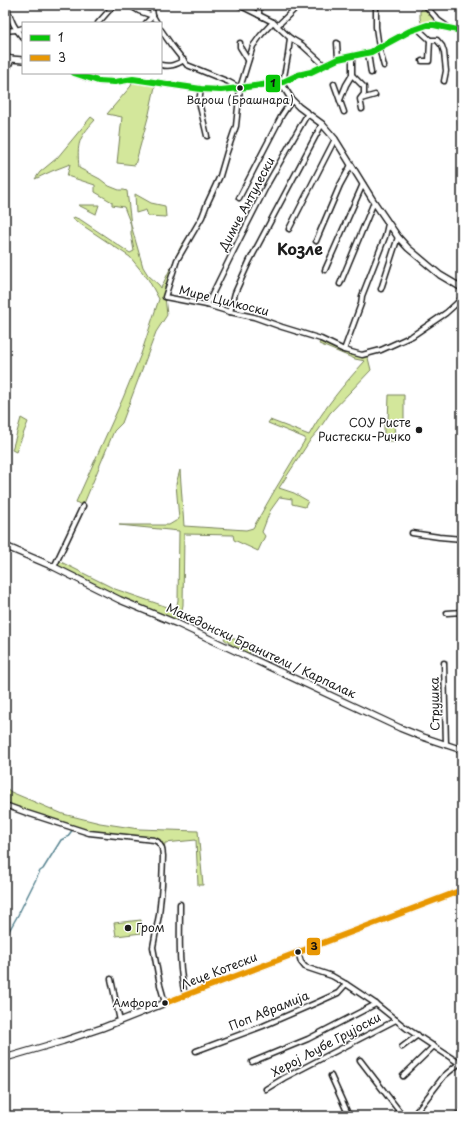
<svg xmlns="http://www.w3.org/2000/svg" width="467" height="1121" font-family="'Playpen Sans',sans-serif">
  <rect width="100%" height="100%" fill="#fff"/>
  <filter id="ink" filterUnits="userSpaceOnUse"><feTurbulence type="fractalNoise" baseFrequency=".025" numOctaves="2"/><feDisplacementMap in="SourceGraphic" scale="8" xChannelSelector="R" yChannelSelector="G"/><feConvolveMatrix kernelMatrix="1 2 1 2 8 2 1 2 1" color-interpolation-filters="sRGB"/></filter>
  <g filter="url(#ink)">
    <!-- green -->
    <g fill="#d3e79b" stroke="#78825c">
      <path d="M426,6L439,21L450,28L422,27L420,18V11Z"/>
      <path d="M133,79L156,82L149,114L135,165L117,163L122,117L107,114L131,86Z"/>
      <path d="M91,117L95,120C78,139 77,143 79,168L100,179L109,186L119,190H124L127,191L131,225L143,267L148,275L159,285L161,288L181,246L190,233L199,217H202L177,260L165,297L167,315L156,332L122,423L114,431L83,506L76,502L123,398L141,354L159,299L148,279L130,257L73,219L74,217L81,220L130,253L134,251L131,234V225L124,207L112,205V202L95,192V185L67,176L70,164L52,171L35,179L40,172L57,158Z"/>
      <path d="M135,194L151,203L165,206L166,217L148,216L146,210L136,213Z"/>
      <path d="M78,205H99L96,214Z"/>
      <path d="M321,339L344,350L367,354L371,370L330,413L318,431L311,439L279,488L294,493L308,501L305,507L292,504V499L280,497L270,511L262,532L265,536L258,551L234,540L233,535L184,534L183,605L180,618L170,620L54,567L57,560L115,589L176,610L178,600L179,531L119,525H169L179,519L176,484L180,470L184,526L246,530L253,528L276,488L305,440V438L268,423L270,420L309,435C324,408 344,384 365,361L355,359L319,344Z"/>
      <path d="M389,395H404V422H388Z"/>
      <path d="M21,418L28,422L16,452L12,450Z"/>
      <path d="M384,423H394L395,441H384Z"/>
      <path d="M225,636L253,645L248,657L224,639Z"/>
      <path d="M5,787L11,792L63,814L100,823L139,829L198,831L203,885H198L196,840L165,843L163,856L158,842L89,833L5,805Z"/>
      <path d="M141,920L142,933L116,936L114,923Z"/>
    </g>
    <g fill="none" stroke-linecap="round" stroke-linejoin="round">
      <!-- stream -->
      <path stroke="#598592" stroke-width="1.5" d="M5,938L18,915L40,871L43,869L61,840L67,837L74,828"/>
      <!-- minor casing -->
      <g stroke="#1c1c1c" stroke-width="7">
        <g id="minor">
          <path d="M6,5C11,19 13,27 23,38"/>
          <path d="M91,5V6"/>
          <path d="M129,5L139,11L153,16L146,23"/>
          <path d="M154,5L152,9L153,16L157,23"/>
          <path d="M239,5L273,22L290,38L302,45L324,65"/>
          <path d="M259,5V15"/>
          <path d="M376,5V27L379,48L384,66"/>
          <path d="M425,5L439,21L448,27"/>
          <path d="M273,22L261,35L253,46L240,88L236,126L227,152L220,176L207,204L202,217L177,260L165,297L207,305L230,312L254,317L282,327L321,339L344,350L362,355L381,350L412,336L446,313L456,304L462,298"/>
          <path d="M98,23L114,5"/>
          <path d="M277,26L299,5"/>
          <path d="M417,28L430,40L429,61H422"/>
          <path d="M161,30L172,46L187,65L197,69L229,82L240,88"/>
          <path d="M5,31L16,30L23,28"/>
          <path d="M430,40H437L442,46L444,52L446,71L444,81"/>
          <path d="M240,43V47L248,60"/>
          <path d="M337,43L338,59"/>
          <path d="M368,53L371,73"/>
          <path d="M161,65C170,67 176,65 184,60"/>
          <path d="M352,75L364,87V94L360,99L362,109"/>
          <path d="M283,82L288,55L290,38"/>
          <path d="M334,84L344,112"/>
          <path d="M201,89L199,102L207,136"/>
          <path d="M462,97L461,122L462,131"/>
          <path d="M361,99L375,95"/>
          <path d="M340,100L346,85L352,75V56"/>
          <path d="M239,198L282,115L292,100"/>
          <path d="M289,229L335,139"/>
          <path d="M316,241L340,185L351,165"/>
          <path d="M325,270L363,184"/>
          <path d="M340,284L374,202"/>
          <path d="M381,289L398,237"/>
          <path d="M207,305L232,254L268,183L308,113"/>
          <path d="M230,312L235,293L249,262L322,124"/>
          <path d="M344,350L361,304L362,296L385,237L388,224"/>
          <path d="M461,482V497L462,514"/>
          <path d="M412,533L439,537L462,539"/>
          <path d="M54,567L83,506"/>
          <path d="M447,613L462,612"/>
          <path d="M444,663L446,745"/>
          <path d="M5,805L27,813L89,833L154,840L158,842L162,848L163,856L162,885L159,915L153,947L160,985L165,1003"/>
          <path d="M180,904C180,935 178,965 185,995"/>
          <path d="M298,952L301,962L305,967L332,976L346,984L376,1004L406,1028L459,1063L462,1066"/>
          <path d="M111,979L120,1021"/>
          <path d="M402,1047L418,1035"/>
          <path d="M196,1051L263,1026L316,1003L338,993L346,984"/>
          <path d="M360,1060L403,1116"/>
          <path d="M252,1062L308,1039L376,1004"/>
          <path d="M331,1076L349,1116"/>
          <path d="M403,1076L434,1046"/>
          <path d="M266,1089L284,1078L396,1020"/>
          <path d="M413,1116L444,1076L462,1061"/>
          <path d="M455,1116L462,1112"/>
        </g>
      </g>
      <!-- tertiary casing -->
      <g stroke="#1c1c1c" stroke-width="8">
        <g id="tertiary">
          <path d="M11,59L23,60"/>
          <path d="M74,73L88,78L98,81L115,82L133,79L201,89L221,90L240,88L283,82L298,75L311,72L338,59L371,52L410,31L427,25H434L462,31"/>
          <path d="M283,82V86L292,100L299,107L322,124L335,139L374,202L398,237L408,248L440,275L462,288"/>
        </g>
      </g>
      <!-- secondary casing -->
      <g stroke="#1c1c1c" stroke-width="8">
        <g id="secondary">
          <path d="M5,57L11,59L5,73"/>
          <path d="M5,546L54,567L120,600L178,624L400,728L420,736L462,750"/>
          <path d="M5,1058L63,1041L102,1028L165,1003L462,890"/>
        </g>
      </g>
      <!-- minor -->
      <use href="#minor" stroke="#fff" stroke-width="4"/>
      <!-- tertiary -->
      <use href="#tertiary" stroke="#fff" stroke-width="5"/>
      <!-- secondary -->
      <use href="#secondary" stroke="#fff" stroke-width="5.5"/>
      <!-- bus-1 casing -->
      <g stroke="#fff" stroke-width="9">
        <path id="bus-1" d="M74,73L98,81L115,82L133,79L201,89L221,90L240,88L283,82L298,75L311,72L338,59L371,52L410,31L427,25H434L462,31"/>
      </g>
      <!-- bus-2 casing -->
      <g stroke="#fff" stroke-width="9">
        <path id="bus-2" d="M165,1003L462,890"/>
      </g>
      <!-- bus-1 -->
      <use href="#bus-1" stroke="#07c607" stroke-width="6"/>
      <!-- bus-2 -->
      <use href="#bus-2" stroke="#e89703" stroke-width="6"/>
    </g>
  </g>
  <!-- markers -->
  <g fill="#1c1c1c" stroke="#fff" stroke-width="1.5">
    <circle cx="240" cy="88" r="3.5"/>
    <circle cx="419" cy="430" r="4"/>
    <circle cx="128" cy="928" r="4"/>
    <circle cx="298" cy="952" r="3.5"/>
    <circle cx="165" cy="1003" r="3.5"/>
  </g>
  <g text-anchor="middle" stroke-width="3" stroke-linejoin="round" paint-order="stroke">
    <!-- bus labels -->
    <g font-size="11" fill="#1c1c1c" stroke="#fff">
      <text x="240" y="104">Варош (Брашнара)</text>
      <text x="158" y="1007" text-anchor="end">Амфора</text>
    </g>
    <!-- street labels -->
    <g font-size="12" fill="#1c1c1c" stroke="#fff">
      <text transform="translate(247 204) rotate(-62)" y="4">Димче Антулески</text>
      <text transform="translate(224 301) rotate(14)" y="4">Мире Цилкоски</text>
      <text transform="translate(261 651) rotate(25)" y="4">Македонски Бранители / Карпалак</text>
      <text transform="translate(435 704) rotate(-91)" y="4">Струшка</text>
      <text transform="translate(219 971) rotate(-21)" y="4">Леце Котески</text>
      <text transform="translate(269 1011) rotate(-22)" y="4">Поп Аврамија</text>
      <text transform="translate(326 1045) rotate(-28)" y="4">Херој Љубе Грујоски</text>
    </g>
    <!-- poi labels -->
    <g font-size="12" fill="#1c1c1c" stroke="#fff" text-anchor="end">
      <text x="411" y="427">СОУ Ристе<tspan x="411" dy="14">Ристески-Ричко</tspan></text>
      <text x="136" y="932" text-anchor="start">Гром</text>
    </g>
    <!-- district labels -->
    <g font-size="16" font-weight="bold" fill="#1c1c1c" stroke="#fff">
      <text x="300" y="255">Козле</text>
    </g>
  </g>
  <g stroke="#fff" stroke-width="1.5">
    <rect x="265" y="74" width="16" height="19" rx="4" fill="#07c607"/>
    <rect x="306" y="937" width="15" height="19" rx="4" fill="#e89703"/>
  </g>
  <g font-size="11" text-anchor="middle" font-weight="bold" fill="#111">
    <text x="273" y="87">1</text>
    <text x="314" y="950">3</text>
  </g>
  <!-- margin -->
  <rect width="467" height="1121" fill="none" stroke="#fff" stroke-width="20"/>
  <rect x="10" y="10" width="447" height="1101" fill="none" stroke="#1c1c1c" stroke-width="1.5" filter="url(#ink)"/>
  <!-- legend -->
  <rect x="22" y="22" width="140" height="52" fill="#ffffff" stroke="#a4a4a4"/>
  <rect x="30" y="35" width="20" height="6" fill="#07c607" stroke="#a4a4a4"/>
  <text x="58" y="42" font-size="12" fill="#1c1c1c">1</text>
  <rect x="30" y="55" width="20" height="6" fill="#e89703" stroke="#a4a4a4"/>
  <text x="58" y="62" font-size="12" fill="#1c1c1c">3</text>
</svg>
